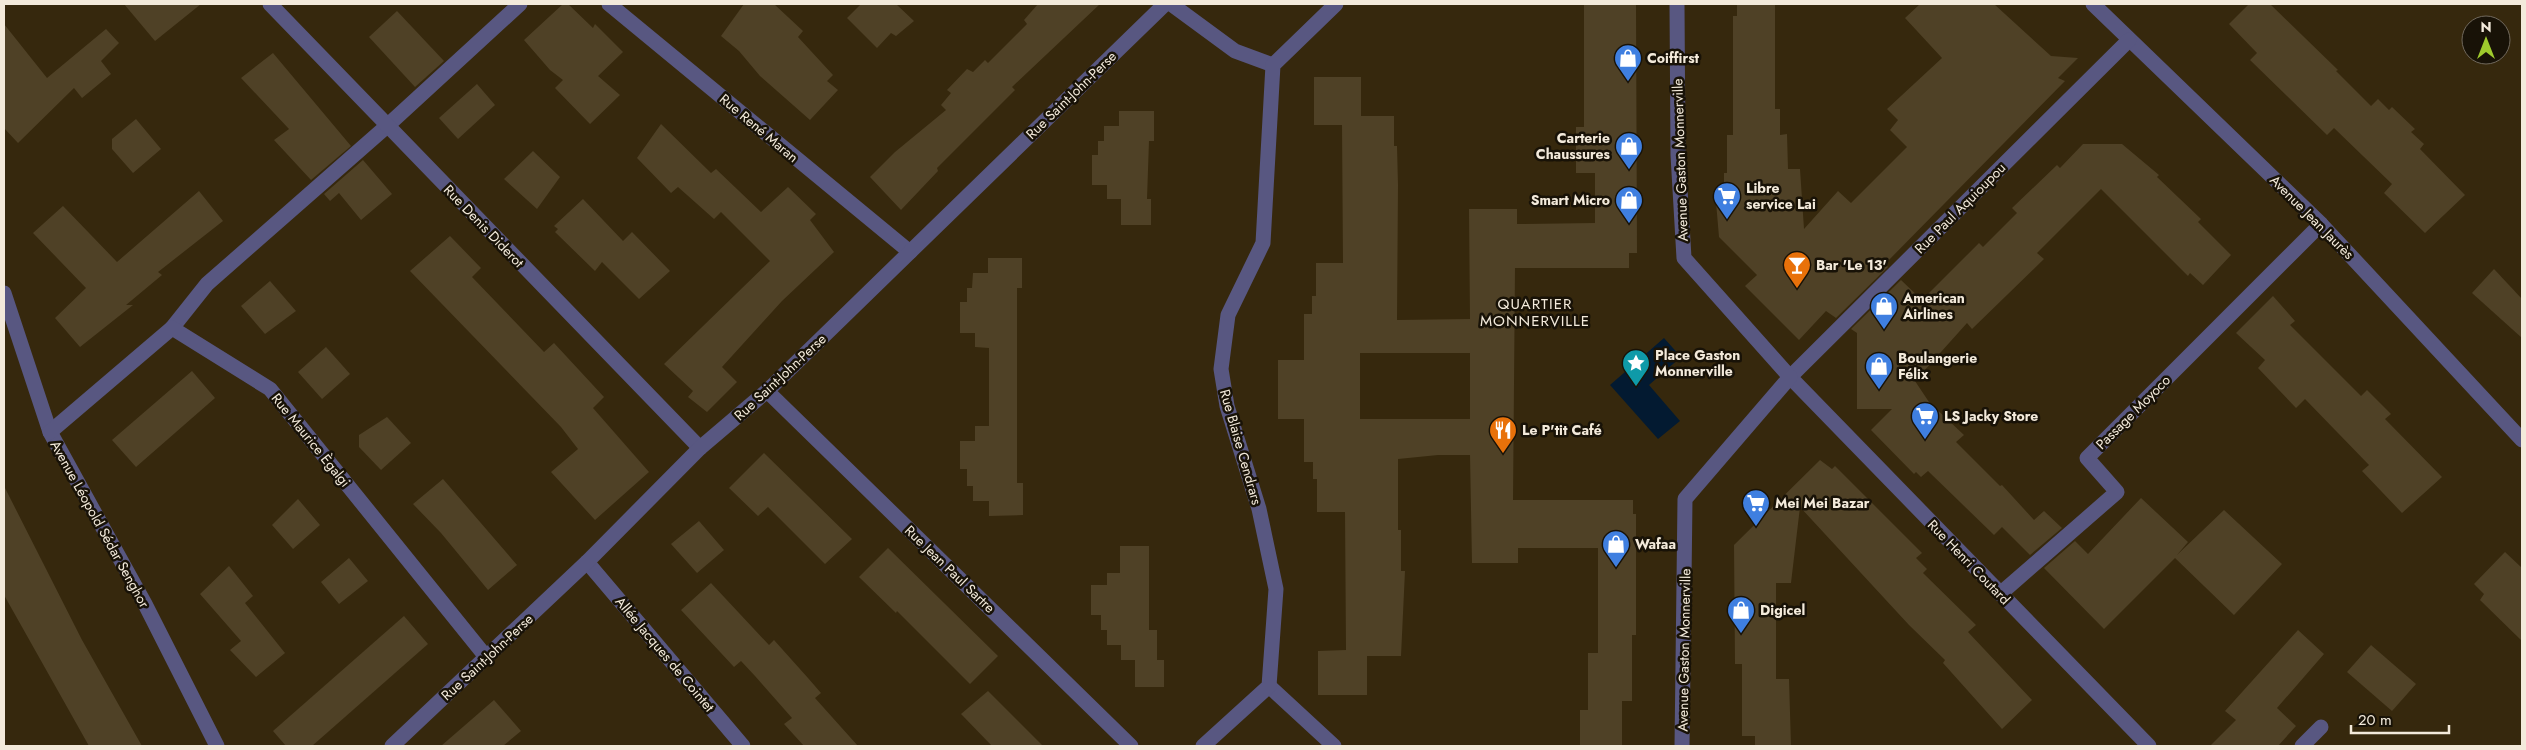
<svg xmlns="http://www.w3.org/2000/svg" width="2526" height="750" font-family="Jost,sans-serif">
  <rect width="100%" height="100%" fill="#36280d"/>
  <!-- water -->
  <path fill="#031a31" d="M1664,338L1681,357L1649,385L1680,421L1658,439L1610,385Z"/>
  <!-- building -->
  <g fill="#4f4126" fill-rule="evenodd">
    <path d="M124,4H201L155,41Z"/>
    <path d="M563,4H568L593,28L595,24L623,52L598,76L620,95L590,124L555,88L563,80L550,70L524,40Z"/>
    <path d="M744,4H774L803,31L798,37L833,75L827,81L838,90L810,120L760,76L739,51L721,36Z"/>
    <path d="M861,4H896L914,21L896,36L891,33L877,48L847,18Z"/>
    <path d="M1038,4H1100L1012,87L1015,90L937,168L938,171L901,210L870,177L895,152L946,110L941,105L951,93L947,90L967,69L973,72L985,60L988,63L1027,24L1024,20Z"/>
    <path d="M1584,4H1636L1637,253H1629V268H1515L1513,500H1633V514H1636V635H1632V701H1622V746H1580V710H1588V653H1598V548H1518V563H1472L1470,455H1438L1398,459V530H1401V571H1405L1401,656H1367V695H1318V651L1346,650L1345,512H1317V479H1313V462H1304V419H1278V360H1304V314H1312V296H1316V263H1343L1342,125H1314V77H1361V116H1394V146H1397L1398,185L1397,320L1470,319L1469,209H1517V224L1595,223V173H1576V127H1584ZM1360,353H1470V419H1360Z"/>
    <path d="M1737,4H1775V109H1780V135L1787,134L1788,169H1800L1804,229L1838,191L1851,203L1907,147L1890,130L1898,120L1887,109L1942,58L1905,18L1920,4H1994L2051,56L2078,58L2058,78L2065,81L1885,264L1888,267L1836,318L1826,311L1799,340L1745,286L1757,275L1719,237L1716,202L1724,201V173H1727V135H1733V16H1737Z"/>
    <path d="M2249,4H2270L2338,70L2336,71L2371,106L2378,99L2389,110L2392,107L2415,129L2411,132L2424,144L2420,149L2465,195L2425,233L2384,193L2392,184L2334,128L2327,135L2250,60L2257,53L2229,24Z"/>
    <path d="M397,11L444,61L415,87L369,37Z"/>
    <path d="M4,24L47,78L106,29L119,43L101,61L111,74L82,98L74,88L18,143L4,128Z"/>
    <path d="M273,53L351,146L311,180L274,140L289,129L241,78Z"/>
    <path d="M477,84L495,105L458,139L439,118Z"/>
    <path d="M1119,111H1154V141H1149L1147,199H1151V225H1121V199H1107V185H1092V155H1098V141H1104V126H1119Z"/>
    <path d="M136,119L161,149L133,173L112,149V139Z"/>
    <path d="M661,124L711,173L716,169L761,212L788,187L816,214L810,220L834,252L782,301L722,367L737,382L707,412L688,397L693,391L664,364L770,261L721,212L714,219L678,187L671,193L637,158Z"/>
    <path d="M2083,144H2122L2159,175L2157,177L2201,219L2198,222L2231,255L2203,285L2190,273L2188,276L2101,189L2037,253L2044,259L1972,329L1967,323L1915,381L1929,402L1964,435L1956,442L2000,486L2002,485L2034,520L2044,511L2062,528L2030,555L2002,527L1994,535L1928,471L1921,477L1916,472L1914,474L1871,430L1892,409H1857V333L1851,329L1901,280L1922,300L1979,243L1983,247L2017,213L2012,208L2057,165L2060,168Z"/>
    <path d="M533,151L560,177L537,209L504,179Z"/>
    <path d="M363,160L392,194L361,220L339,193L330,201L324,194Z"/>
    <path d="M199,191L223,221L158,272L162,275L126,305H133L80,347L55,318L86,288L33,233L63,206L117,262Z"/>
    <path d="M583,199L623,241L632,232L670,271L639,299L602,262L595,271L555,232L558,229L554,226Z"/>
    <path d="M450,236L481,268L472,277L544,352L554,343L604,397L593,408L649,472L595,520L551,472L578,449L561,427L410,271Z"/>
    <path d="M988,258H1022V288H1017V483H1023V515L989,516V501H973V486H967V469H960V441H975V426H989V348L975,347V333H960V302H967V288H972L973,273H988Z"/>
    <path d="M2494,269L2522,299V338L2472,293Z"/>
    <path d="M270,281L296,311L265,334L241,306Z"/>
    <path d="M2273,296L2295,321L2290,325L2361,396L2367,390L2391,414L2385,419L2442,477L2402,513L2362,471L2369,465L2305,399L2296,408L2258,368L2265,360L2236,333Z"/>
    <path d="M326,347L350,374L322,399L298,372Z"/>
    <path d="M192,371L215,398L136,467L112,440Z"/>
    <path d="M387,417L411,443L381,470L359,447V435Z"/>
    <path d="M764,453L852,539L825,564L768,507L758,516L729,488Z"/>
    <path d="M1820,460L1832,469L1835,466L1922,553L1916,558L1927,569L1923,573L1976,625L1968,632L2032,700L2002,729L1943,663L1945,660L1909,625L1800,507L1791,583H1776V679H1789L1791,746H1755V736H1742V664H1735L1734,545Z"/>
    <path d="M443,479L517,565L488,590L441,533L413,504Z"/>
    <path d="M4,486L82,640L142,746H89L4,595Z"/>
    <path d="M2141,498L2188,542L2177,555L2224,510L2282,564L2234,615L2175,558L2104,629L2044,568L2075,541L2088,554Z"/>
    <path d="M298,499L320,525L293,549L272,525Z"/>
    <path d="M699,521L724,550L697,573L671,544Z"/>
    <path d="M1120,546H1149V630H1157V660H1164V687H1135V660H1121V645H1107V630H1101V615H1091V585H1107V573H1120Z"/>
    <path d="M888,548L998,656L970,684L897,611L896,613L859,577Z"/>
    <path d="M2505,552L2522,568V641L2480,600L2484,594L2474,584Z"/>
    <path d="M349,558L368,581L339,604L321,582Z"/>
    <path d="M229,566L253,596L245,603L285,653L256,677L230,650L241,641L200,594Z"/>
    <path d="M711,583L769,645L774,640L808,678L821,693L815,698L858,746H804L784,724L792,718L755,676L741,661L734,667L681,610Z"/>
    <path d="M404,616L428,644L312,746H286L273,731Z"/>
    <path d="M2298,630L2324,654L2277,708L2296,726L2278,746H2210L2236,720L2225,711Z"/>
    <path d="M2371,645L2416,684L2392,711L2347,672Z"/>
    <path d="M988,691L1043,746H992L961,714Z"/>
    <path d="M494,700L521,731L503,746H441Z"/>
  </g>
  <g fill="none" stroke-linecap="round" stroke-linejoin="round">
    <!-- service -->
    <path stroke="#585781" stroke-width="15" d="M172,328L207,284L387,126L520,4"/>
    <!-- minor -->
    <g stroke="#585781" stroke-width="15">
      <path d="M270,4L700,448"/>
      <path d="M609,4L910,252"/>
      <path d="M1171,4L1235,51L1273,65"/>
      <path d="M2093,4L2321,224L2522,440"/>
      <path d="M2129,40L1790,377L2149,746"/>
      <path d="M4,293L50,432L145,604L217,746"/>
      <path d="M767,391L1131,746"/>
      <path d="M50,432L172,328L270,389L487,658"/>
      <path d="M587,562L743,746"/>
      <path d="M2000,594L2117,492L2087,458L2321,224"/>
      <path d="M1269,686L1334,746"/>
      <path d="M392,746L587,562L700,448L767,391L1165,4"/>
      <path d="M1203,746L1269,686L1276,589L1259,509L1227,406L1221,369L1228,315L1263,243L1273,65L1336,4"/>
      <path d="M2302,746L2321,727"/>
    </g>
    <!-- tertiary -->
    <path stroke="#585781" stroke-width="15" d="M1677,4L1678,155L1684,258L1790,377L1685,499L1682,746"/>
  </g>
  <!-- icons -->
  <defs>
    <g id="shop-pin" transform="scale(1.4375)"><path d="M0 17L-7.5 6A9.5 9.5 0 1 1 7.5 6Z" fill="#3f7fe0" stroke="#181207"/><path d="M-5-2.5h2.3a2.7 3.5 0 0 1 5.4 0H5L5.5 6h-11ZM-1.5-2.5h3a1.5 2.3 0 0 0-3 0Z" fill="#fff"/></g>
    <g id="supermarket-pin" transform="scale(1.4375)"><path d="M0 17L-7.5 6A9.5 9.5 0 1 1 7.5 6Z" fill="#3f7fe0" stroke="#181207"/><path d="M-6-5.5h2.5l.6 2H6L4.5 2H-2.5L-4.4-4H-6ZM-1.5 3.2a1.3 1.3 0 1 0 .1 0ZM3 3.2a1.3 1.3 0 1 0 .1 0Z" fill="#fff"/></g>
    <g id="bar-pin" transform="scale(1.4375)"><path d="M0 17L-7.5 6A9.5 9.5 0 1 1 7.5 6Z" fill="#e8710a" stroke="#181207"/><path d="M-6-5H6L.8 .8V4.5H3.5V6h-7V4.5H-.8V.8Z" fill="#fff"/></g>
    <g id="sight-pin" transform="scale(1.4375)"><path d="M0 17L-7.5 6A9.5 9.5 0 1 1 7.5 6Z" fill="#0f9aa8" stroke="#181207"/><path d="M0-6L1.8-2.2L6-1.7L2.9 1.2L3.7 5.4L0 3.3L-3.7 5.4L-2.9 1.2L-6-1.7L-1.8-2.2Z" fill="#fff"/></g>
    <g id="restaurant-pin" transform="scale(1.4375)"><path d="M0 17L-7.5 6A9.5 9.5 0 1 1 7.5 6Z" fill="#e8710a" stroke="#181207"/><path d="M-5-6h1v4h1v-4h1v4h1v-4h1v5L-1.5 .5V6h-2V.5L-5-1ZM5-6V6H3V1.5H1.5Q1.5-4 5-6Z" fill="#fff"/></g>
  </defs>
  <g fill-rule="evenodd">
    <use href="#shop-pin" x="1628" y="58"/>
    <use href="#shop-pin" x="1629" y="146"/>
    <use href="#supermarket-pin" x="1727" y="196"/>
    <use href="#shop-pin" x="1629" y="200"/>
    <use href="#bar-pin" x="1797" y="265"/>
    <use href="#shop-pin" x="1884" y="306"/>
    <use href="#sight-pin" x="1636" y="363"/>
    <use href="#shop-pin" x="1879" y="366"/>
    <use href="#supermarket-pin" x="1925" y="416"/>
    <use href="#restaurant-pin" x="1503" y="430"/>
    <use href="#supermarket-pin" x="1756" y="503"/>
    <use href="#shop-pin" x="1616" y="544"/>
    <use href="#shop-pin" x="1741" y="610"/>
  </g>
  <g text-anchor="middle" stroke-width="5" stroke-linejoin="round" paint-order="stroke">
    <!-- poi labels -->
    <g font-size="14" font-weight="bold" fill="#f3eadb" stroke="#181207" text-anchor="start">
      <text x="1647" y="63">Coiffirst</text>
      <text x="1610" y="143" text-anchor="end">Carterie<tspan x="1610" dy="16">Chaussures</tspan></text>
      <text x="1746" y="193">Libre<tspan x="1746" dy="16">service Lai</tspan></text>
      <text x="1610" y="205" text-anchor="end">Smart Micro</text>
      <text x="1816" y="270">Bar 'Le 13'</text>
      <text x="1903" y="303">American<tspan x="1903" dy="16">Airlines</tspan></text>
      <text x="1655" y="360">Place Gaston<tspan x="1655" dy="16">Monnerville</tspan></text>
      <text x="1898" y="363">Boulangerie<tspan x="1898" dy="16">Félix</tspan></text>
      <text x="1944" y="421">LS Jacky Store</text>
      <text x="1522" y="435">Le P'tit Café</text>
      <text x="1775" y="508">Mei Mei Bazar</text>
      <text x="1635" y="549">Wafaa</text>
      <text x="1760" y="615">Digicel</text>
    </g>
    <!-- street labels -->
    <g font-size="14" fill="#f3eadb" stroke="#181207">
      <text transform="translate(1071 95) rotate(-44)" y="5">Rue Saint-John-Perse</text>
      <text transform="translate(759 128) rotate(40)" y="5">Rue René Maran</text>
      <text transform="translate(1680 160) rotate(-92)" y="5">Avenue Gaston Monnerville</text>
      <text transform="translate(1960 208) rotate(-45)" y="5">Rue Paul Aquioupou</text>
      <text transform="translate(2312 217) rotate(45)" y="5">Avenue Jean Jaurès</text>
      <text transform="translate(484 226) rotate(46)" y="5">Rue Denis Diderot</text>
      <text transform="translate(780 377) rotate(-43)" y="5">Rue Saint-John-Perse</text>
      <text transform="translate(2133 412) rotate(-45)" y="5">Passage Moyoco</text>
      <text transform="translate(311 440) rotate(51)" y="5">Rue Maurice Ègalgi</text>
      <text transform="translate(1241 447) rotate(74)" y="5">Rue Blaise Cendrars</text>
      <text transform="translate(100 524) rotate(61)" y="5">Avenue Léopold Sédar Senghor</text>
      <text transform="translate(1969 562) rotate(46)" y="5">Rue Henri Coutard</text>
      <text transform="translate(950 569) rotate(44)" y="5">Rue Jean Paul Sartre</text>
      <text transform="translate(1684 650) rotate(-89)" y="5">Avenue Gaston Monnerville</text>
      <text transform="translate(665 654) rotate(50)" y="5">Allée Jacques de Cointet</text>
      <text transform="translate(487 657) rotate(-43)" y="5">Rue Saint-John-Perse</text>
    </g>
    <!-- neighbourhood labels -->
    <g font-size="15" letter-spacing="1" fill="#f3eadb" stroke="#181207">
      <text x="1535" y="309">QUARTIER<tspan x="1535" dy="17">MONNERVILLE</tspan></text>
    </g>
  </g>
  <!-- border -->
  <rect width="2526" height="750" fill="none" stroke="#f3eadb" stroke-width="10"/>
  <!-- north arrow -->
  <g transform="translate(2486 40)"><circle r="24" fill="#181207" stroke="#70685c"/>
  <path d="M0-4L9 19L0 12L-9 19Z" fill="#9fca2d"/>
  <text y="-8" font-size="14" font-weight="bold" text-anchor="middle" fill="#f3eadb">N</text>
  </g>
  <!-- scale -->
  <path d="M2351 725v8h98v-8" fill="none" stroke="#f3eadb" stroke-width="2.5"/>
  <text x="2358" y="725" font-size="15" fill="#f3eadb" stroke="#181207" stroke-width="4" paint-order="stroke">20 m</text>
</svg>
